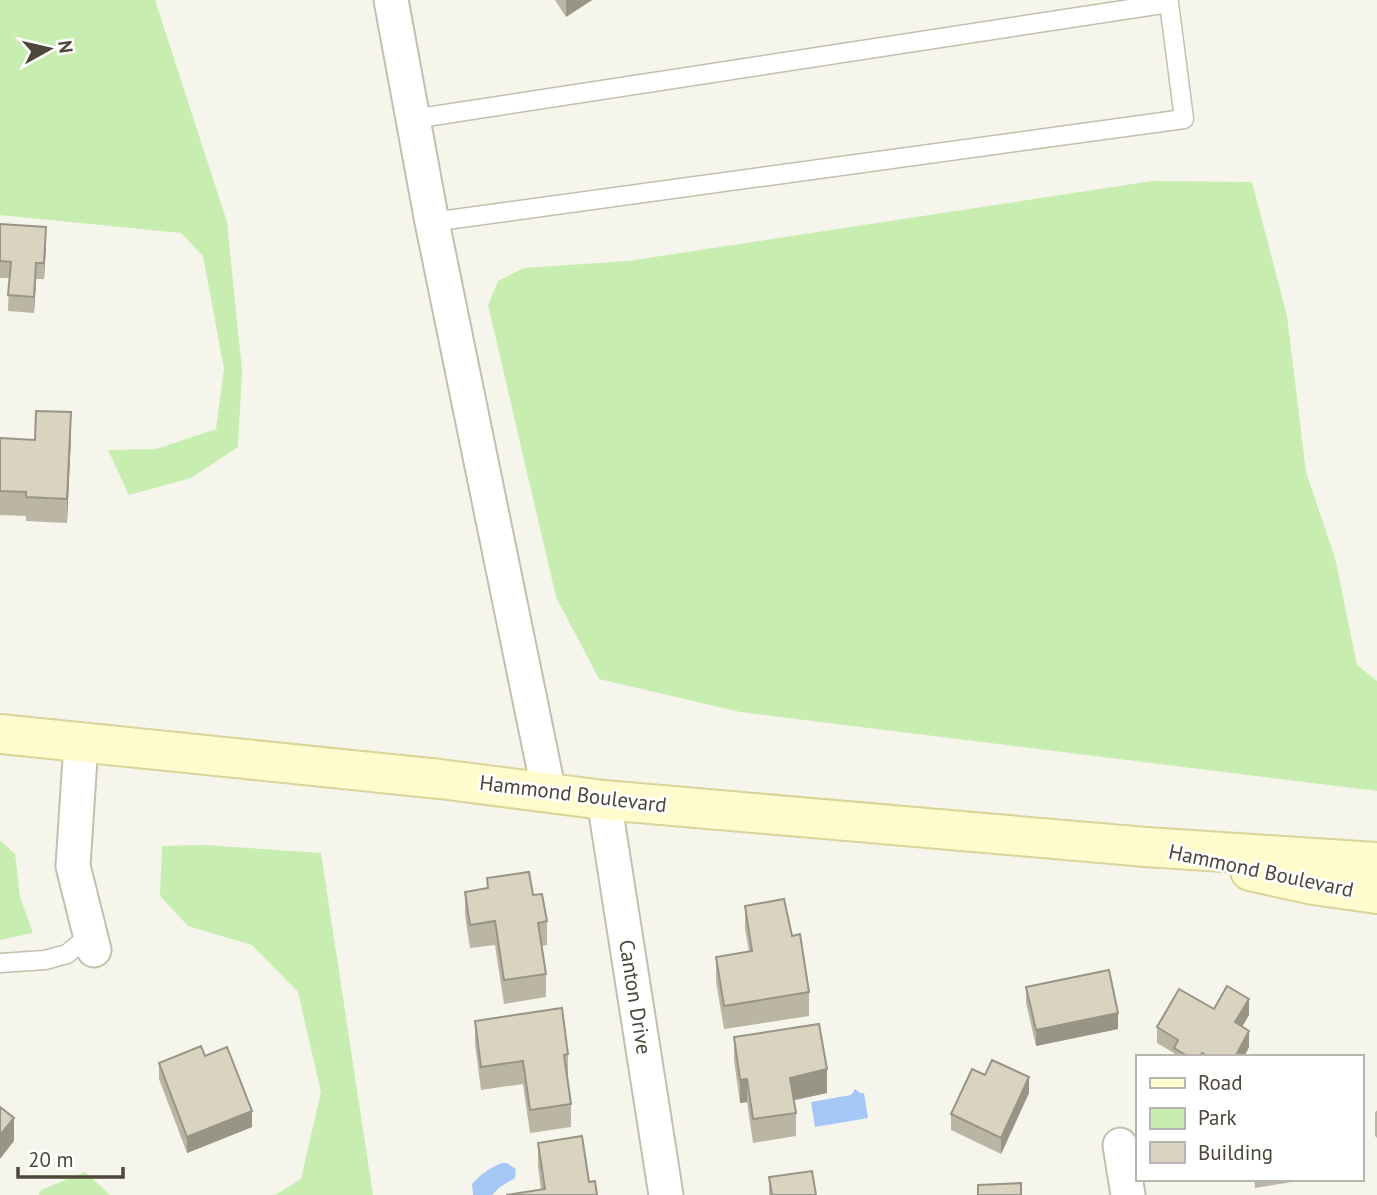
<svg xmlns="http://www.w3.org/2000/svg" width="1377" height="1195" font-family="'PT Sans',sans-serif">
  <rect width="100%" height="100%" fill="#f6f5eb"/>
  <!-- green -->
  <g fill="#c8edb1">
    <path d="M0,0H155L227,222L242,370L238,447L191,478L129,495L108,450L156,449L216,429L224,369L203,256L181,233L0,215Z"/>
    <path d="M1152,181L1252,182L1287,316L1306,472L1335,558L1357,665L1377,681V791L740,712L599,679L556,597L488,305L498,281L524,268L628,261Z"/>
    <path d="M0,840L15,854L20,897L33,933L0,940Z"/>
    <path d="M204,845L321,853L373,1195H275L301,1179L321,1092L298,992L252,945L188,926L160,896L162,846Z"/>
    <path d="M85,1172L110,1195H39L41,1190Z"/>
  </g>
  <!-- water -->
  <g fill="#a4c7f6">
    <path d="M855,1089L860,1093H864L868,1118L815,1127L811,1102L851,1095Z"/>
    <path d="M502,1163H507L516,1169L515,1178L500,1187L492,1195H473L472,1184C481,1174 489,1168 502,1163Z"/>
  </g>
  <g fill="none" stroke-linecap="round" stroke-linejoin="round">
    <!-- lane casing -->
    <g stroke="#c3bfac" stroke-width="21">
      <g id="lane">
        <path d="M413,119L1169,3L1184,119L432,222"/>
        <path d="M0,963L45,960L67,954L90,935"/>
      </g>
    </g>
    <!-- street casing -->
    <g stroke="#c3bfac" stroke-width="37">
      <g id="street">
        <path d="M391,0L432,222L549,793"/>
        <path d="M81,743L73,866L94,950"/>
        <path d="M604,800L666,1195"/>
        <path d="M1120,1145L1128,1195"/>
      </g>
    </g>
    <!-- secondary casing -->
    <g stroke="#dad498" stroke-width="42">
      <g id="secondary">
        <path d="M0,734L440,779L604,800L1146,847L1377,862"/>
        <path d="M1250,871L1313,885L1377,894"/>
      </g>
    </g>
    <!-- lane -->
    <use href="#lane" stroke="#fff" stroke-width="18"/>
    <!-- street -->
    <use href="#street" stroke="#fff" stroke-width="33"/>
    <!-- secondary -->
    <use href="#secondary" stroke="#fffbcc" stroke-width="38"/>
  </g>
  <!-- wall -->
  <g fill="#bbb5a4">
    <path d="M555,0H592L566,17Z"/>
    <path d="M0,229L46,243L44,279H36L34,313L8,311L9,278H0Z"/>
    <path d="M71,436L67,523L26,521V516L0,515V438L35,440Z"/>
    <path d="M487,878L533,895L547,921V945L542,946L546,974V997L504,1004L495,945L470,948L465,915V892L487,888Z"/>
    <path d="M745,906L792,936L809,992V1016L724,1029L716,981V957L749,952L745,929Z"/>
    <path d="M1026,987L1118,1029L1036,1046L1026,1003Z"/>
    <path d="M1214,1009L1249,1015L1242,1026L1249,1047L1244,1057H1174V1053L1157,1043V1027Z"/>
    <path d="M475,1021L568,1054V1077L567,1078L571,1104V1127L530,1133L523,1084L481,1090L475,1044Z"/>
    <path d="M734,1037L827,1093L794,1100L796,1113V1136L753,1143L747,1102L740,1103L734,1060Z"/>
    <path d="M205,1056L252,1127L187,1153L159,1079V1063Z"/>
    <path d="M985,1075L1029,1093L1001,1154L951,1130V1114Z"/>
    <path d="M1377,1110V1138L1375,1136V1113Z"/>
    <path d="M538,1143L589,1182L541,1190L538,1166Z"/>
    <path d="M769,1177L816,1195H769Z"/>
    <path d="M1254,1179H1298V1181L1255,1188Z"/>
  </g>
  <!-- shaded-wall -->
  <g fill="#989486">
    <path d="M566,0H592L566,17Z"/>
    <path d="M46,227V243L44,279V263Z"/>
    <path d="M36,263V279L34,313V297Z"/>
    <path d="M71,412V436L67,523V499Z"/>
    <path d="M1249,999V1015L1235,1039V1022Z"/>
    <path d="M1118,1013V1029L1036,1046V1030Z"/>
    <path d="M1249,1031V1047L1244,1057H1235Z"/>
    <path d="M827,1069V1093L790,1101V1078Z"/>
    <path d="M1029,1077V1093L1001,1154V1138Z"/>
    <path d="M747,1079V1102L740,1103V1080Z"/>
    <path d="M252,1111V1127L187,1153V1137Z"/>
    <path d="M14,1118V1141L0,1159V1135Z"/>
  </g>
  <!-- building -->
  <g fill="#d9d3bf" stroke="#989486" stroke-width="2">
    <path d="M0,224L46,227L44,263H36L34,297L8,295L11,262L0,261Z"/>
    <path d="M36,411L71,412L67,499L26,497V492L0,491V438L35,440Z"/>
    <path d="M529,872L533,895L542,894L547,921L538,923L546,974L504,980L495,921L470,925L465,892L488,888L487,878Z"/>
    <path d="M784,899L792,936L800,934L809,992L724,1006L716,957L752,951L745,906Z"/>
    <path d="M1109,970L1118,1013L1036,1030L1026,987Z"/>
    <path d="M1227,986L1249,999L1235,1022L1249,1031L1235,1057H1209L1202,1053L1200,1057H1189L1174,1048L1178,1040L1157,1027L1179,989L1214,1009Z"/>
    <path d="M562,1008L568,1054L564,1055L571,1104L530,1110L523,1061L481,1067L475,1021Z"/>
    <path d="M819,1024L827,1069L790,1078L796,1113L753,1119L747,1079L740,1080L734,1037Z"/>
    <path d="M201,1046L205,1056L227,1047L252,1111L187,1137L159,1063Z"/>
    <path d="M992,1060L1029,1077L1001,1138L951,1114L972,1069L985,1075Z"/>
    <path d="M0,1107L14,1118L0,1135Z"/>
    <path d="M582,1136L589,1182L595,1181L597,1195H506L545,1189L538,1143Z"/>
    <path d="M812,1171L816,1195H772L769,1177Z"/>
    <path d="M1021,1183V1195H978V1185Z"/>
  </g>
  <g text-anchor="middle" stroke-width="5" stroke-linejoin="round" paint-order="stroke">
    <!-- street labels -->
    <g font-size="21" fill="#4c4738" stroke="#fff">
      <text transform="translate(573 794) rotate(7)" y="7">Hammond Boulevard</text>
      <text transform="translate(1261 871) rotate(12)" y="7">Hammond Boulevard</text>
      <text transform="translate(635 997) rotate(81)" y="7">Canton Drive</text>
    </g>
  </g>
  <!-- legend -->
  <rect x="1136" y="1055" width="228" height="126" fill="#ffffff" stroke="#b7b5af" stroke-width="2"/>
  <rect x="1150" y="1078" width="35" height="10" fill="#fffbcc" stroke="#b7b5af" stroke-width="2"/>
  <text x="1198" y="1090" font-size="21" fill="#4c4738">Road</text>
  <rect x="1150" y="1108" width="35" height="21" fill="#c8edb1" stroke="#b7b5af" stroke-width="2"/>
  <text x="1198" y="1125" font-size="21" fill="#4c4738">Park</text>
  <rect x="1150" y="1142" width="35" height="21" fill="#d9d3bf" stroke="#b7b5af" stroke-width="2"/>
  <text x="1198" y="1160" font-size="21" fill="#4c4738">Building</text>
  <!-- north arrow -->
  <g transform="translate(49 49) rotate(82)" stroke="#ffffff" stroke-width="5" paint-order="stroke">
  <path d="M0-5L12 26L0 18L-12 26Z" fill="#4c4738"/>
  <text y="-10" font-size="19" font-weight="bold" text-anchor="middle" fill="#4c4738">N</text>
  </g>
  <!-- scale -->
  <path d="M18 1167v10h105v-10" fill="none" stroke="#4c4738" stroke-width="3.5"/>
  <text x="28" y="1167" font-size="21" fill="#4c4738" stroke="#ffffff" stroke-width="5" paint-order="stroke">20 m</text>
</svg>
